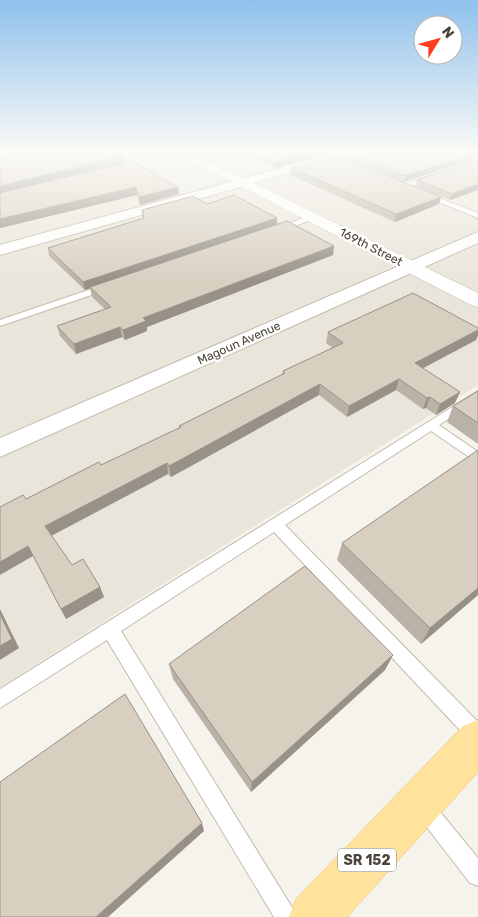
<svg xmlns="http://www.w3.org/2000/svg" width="478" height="917" font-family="Rubik,sans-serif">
  <rect width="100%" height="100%" fill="#f6f3ec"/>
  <!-- residential -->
  <path fill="#eae5da" d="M0,153H478V385L0,687Z"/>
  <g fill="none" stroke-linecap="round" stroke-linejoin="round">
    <!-- service casing -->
    <g stroke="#c2bbae" stroke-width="2">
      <g id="service">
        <path d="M174,153H185L121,170L118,168Z"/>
        <path d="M318,153H326L345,162L340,163Z"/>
        <path d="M433,175L435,176V178L404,188L401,186Z"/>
        <path d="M426,193L478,213V218L424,196V194Z"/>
        <path d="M309,216L316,218L279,232L272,230Z"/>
        <path d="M106,284L110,287L109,289L0,326V320Z"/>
        <path d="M478,391V400L439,425L478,452V463L431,431L285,525L478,722V744L471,742L274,532L121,631L298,917H274L107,640L0,708V689Z"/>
        <path d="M425,799L432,802L478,858V886L470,883L418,816L415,809L418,802Z"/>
      </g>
    </g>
    <!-- minor casing -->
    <g stroke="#c2bbae" stroke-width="2">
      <g id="minor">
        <path d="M336,153H355L353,155L0,255V245Z"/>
        <path d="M478,232V243L0,457V438Z"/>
      </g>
    </g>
    <!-- tertiary casing -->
    <g stroke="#c2bbae" stroke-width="1">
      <path id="tertiary" d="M176,153H192L478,293V307L471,305Z"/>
    </g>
    <!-- primary casing -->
    <g stroke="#e6c16a" stroke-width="1">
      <path id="primary" d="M478,720V772L347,917H289L296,899L463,726Z"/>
    </g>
    <!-- service -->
    <use href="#service" fill="#fff" fill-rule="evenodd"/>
    <!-- minor -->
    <use href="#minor" fill="#fff" fill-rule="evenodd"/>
    <!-- tertiary -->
    <use href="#tertiary" fill="#fff" fill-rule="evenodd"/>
    <!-- primary -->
    <use href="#primary" fill="#ffe39c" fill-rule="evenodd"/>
  </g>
  <!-- wall -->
  <g fill="#bab2a6">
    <path d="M244,153H320L319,156L275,168Z"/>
    <path d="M347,153H478L404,182L346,159Z"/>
    <path d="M123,156L124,163L178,187L179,194L140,205L137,195L0,228Z"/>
    <path d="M478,160V190L450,200L415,186L417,180Z"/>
    <path d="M291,168L441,197L439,204L395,222L290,175Z"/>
    <path d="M207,204L277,225L334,246L333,255L147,327V331L125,340L122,337L76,354L60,336L57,326L105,309L92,297L90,288L85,290L49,256L48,248L143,218L142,210Z"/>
    <path d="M478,328V335L476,340L423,368L455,403L436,415L426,408L423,409L396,390L347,417L319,395L171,477L168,474L51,536L72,565L100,587L104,597L66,619L33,556L26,499L101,465L180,428L179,426L282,375L283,371L333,348L326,343L328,332Z"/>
    <path d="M478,391V444L447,422L453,406Z"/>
    <path d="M342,543L478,595L421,644L337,560Z"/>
    <path d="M393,655L385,670L251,792L173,679L169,664Z"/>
  </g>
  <!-- shaded-wall -->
  <g fill="#979187">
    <path d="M309,153H320L319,156L275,168V162Z"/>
    <path d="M478,153V158L404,182L405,176Z"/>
    <path d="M123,156L124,163L0,194V186Z"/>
    <path d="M478,184V190L450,200L452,194Z"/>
    <path d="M136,187L137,195L0,228V219Z"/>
    <path d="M178,187L179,194L140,205L139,197Z"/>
    <path d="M441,197L439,204L395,222L396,214Z"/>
    <path d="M277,218V225L85,290L83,282Z"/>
    <path d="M334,246L333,255L147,327V331L125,340L123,330L143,318Z"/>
    <path d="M120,327L122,337L76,354L74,344Z"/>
    <path d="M478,330V335L476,340L412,374L415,363Z"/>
    <path d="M399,379L396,390L347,417L349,406Z"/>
    <path d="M320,384L319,395L171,477L169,466Z"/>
    <path d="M460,392L455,403L436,415L440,404Z"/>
    <path d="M430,397L426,408L423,409L427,398Z"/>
    <path d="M167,463L168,474L49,537L45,526Z"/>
    <path d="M28,546L33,556L0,575V562Z"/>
    <path d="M100,587L104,597L66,619L61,609Z"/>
    <path d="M478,588V595L421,644L430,628Z"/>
    <path d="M0,609L19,648L0,660Z"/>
    <path d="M393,655L385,670L251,792L252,782Z"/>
    <path d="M202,823L204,831L108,917H96Z"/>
  </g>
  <!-- building -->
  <g fill="#d8cfc1" stroke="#979187">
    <path d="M15,153H118L123,156L0,186V157Z"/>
    <path d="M255,153H309L275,162Z"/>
    <path d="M347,153H478L405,176Z"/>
    <path d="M336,156L441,197L396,214L291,168Z"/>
    <path d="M478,160V184L452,194L417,180Z"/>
    <path d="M132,161L178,187L139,197L136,187L0,219V193Z"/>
    <path d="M234,195L277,218L83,282L48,248L144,218L142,210L193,196L207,204Z"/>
    <path d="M287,221L334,246L143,318L146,321L123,330L120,327L74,344L57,326L111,307L90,287Z"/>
    <path d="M413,293L478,328V330L415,363L460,392L440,404L430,397L427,398L399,379L349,406L320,384L169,466L167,463L45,526L72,565L83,559L100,587L61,609L28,546L0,562V507L23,495L26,499L99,462L101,465L181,427L179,426L285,373L283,371L343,343L328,332Z"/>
    <path d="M478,391V423L453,406Z"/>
    <path d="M478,450V588L430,628L342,543Z"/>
    <path d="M305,566L393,655L252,782L169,664Z"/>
    <path d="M0,614L12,639L0,646Z"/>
    <path d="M125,694L202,823L96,917H0V782Z"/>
  </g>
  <!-- sky -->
  <linearGradient id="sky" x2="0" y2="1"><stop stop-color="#8fc1ec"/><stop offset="0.54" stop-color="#fbfaf6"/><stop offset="1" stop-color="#fbfaf6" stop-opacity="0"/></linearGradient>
  <rect width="478" height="282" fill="url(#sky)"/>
  <g text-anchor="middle" stroke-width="5" stroke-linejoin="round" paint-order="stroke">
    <!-- far-street labels -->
    <g font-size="12" fill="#4b4439" stroke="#fff">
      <text transform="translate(371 247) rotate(27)" y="4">169th Street</text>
      <text transform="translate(239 343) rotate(-24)" y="4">Magoun Avenue</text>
    </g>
    <!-- shield labels -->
    <rect fill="#fff" stroke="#817c74" stroke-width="1" x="338" y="848.5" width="58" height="23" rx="4"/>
    <g font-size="14" font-weight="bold" fill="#4b4439">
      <text x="367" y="865">SR 152</text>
    </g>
  </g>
  <!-- north arrow -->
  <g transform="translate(438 40) rotate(53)"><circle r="24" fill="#ffffff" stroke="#b7b4b0"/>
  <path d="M0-4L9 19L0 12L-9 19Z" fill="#fc3f1d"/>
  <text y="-8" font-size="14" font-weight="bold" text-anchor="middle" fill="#4b4439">N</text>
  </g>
</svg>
